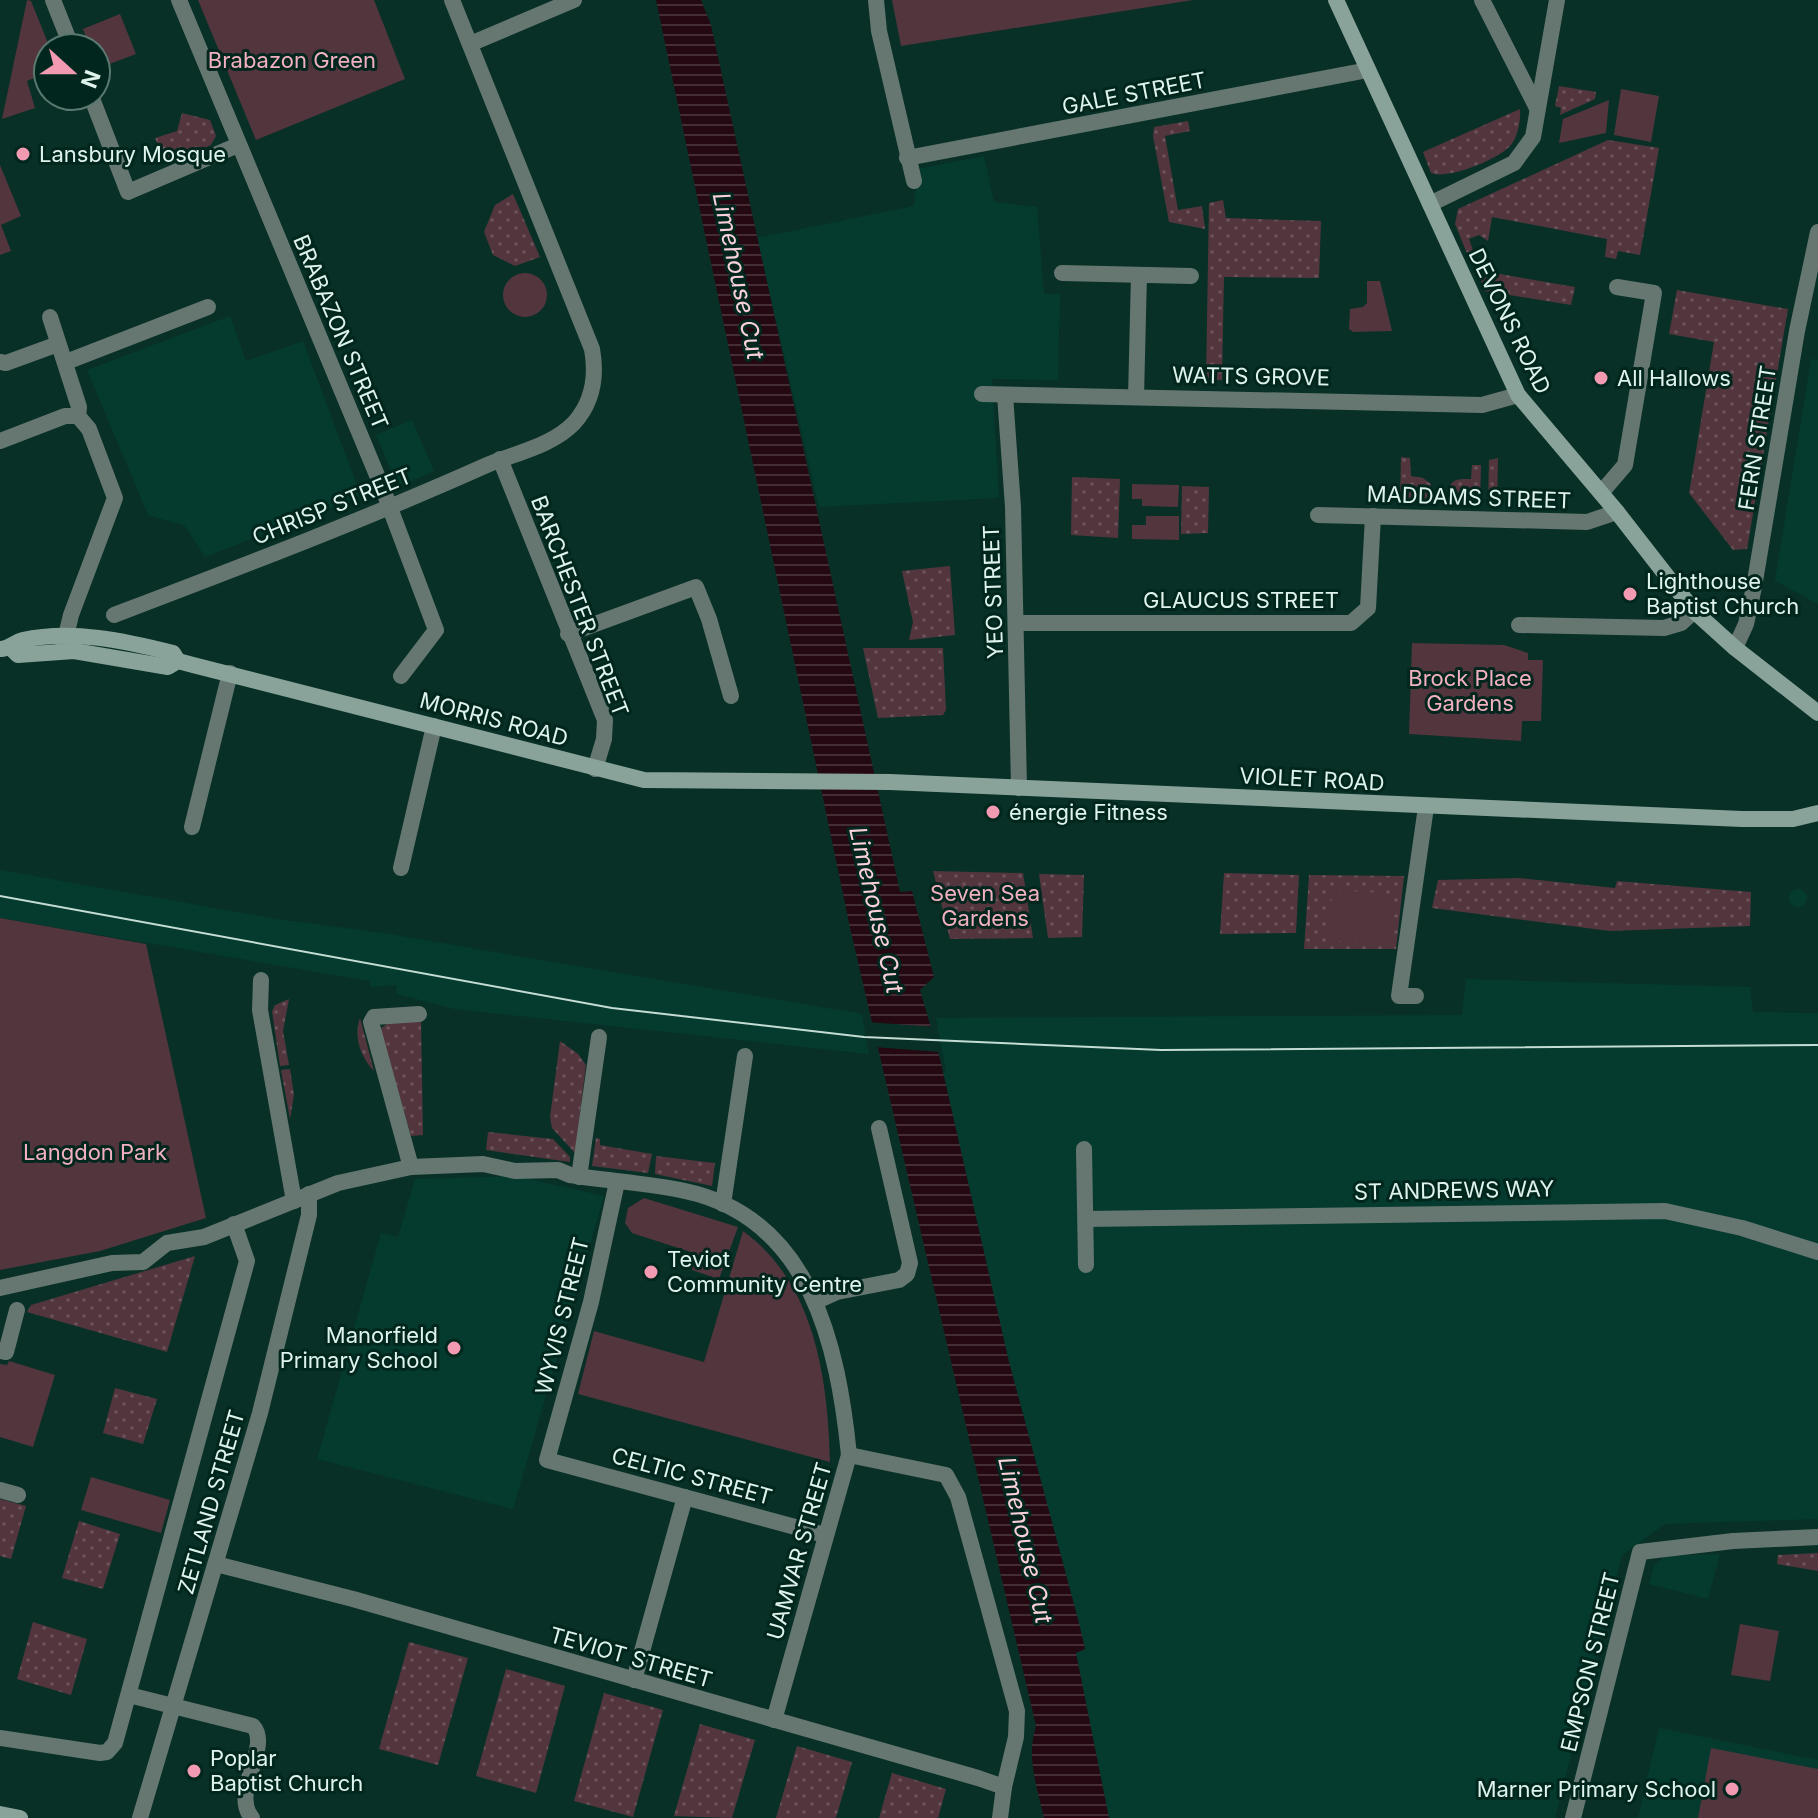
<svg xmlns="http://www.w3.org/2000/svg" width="1818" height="1818" font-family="Inter,sans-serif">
  <defs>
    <pattern id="grass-dots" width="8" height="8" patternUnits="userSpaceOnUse" patternTransform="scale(2)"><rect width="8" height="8" fill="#53353d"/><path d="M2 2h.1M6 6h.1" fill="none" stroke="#6b5359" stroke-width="1.8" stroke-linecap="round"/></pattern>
    <pattern id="water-rules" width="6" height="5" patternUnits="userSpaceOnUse" patternTransform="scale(2)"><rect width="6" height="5" fill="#250912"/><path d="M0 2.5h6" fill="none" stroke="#442d35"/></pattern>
  </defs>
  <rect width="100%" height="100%" fill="#083026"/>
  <!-- built -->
  <g fill="#053b2f">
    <path d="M984,156L994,202L1037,207L1044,294H1060L1058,380L992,379L999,498L819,507L757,238L914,206L918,169Z"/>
    <path d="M230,316L246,361L303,341L361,496L205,557L185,526L148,515L87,370Z"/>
    <path d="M1811,359L1818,360V604L1775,581Z"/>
    <path d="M412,420L434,471L398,487L376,435Z"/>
    <path d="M0,870L277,919L383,933L862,1014L869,1054L454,1009L397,994L396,985L370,987V981L0,918Z"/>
    <circle cx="1798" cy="898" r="9"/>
    <path d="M1466,979L1750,987L1753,1012L1818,1013V1519L1665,1524L1622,1555L1555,1818H1109L1076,1653L1085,1648L1079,1623L1009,1362L943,1072L946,1071L936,1018L1462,1015Z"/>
    <path d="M516,1176L604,1196L513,1509L317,1459L381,1233L398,1237L415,1179Z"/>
    <path d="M1720,1554L1708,1599L1649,1584L1654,1566L1665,1556Z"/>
    <path d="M1659,1728L1818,1760V1818H1638Z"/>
  </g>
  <!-- grass -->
  <g fill="url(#grass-dots)">
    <path d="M1559,86L1596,92L1595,99L1560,115L1561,108L1555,106Z"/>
    <path d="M1520,109C1521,119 1518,136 1511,145C1499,159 1448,180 1431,173L1423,152Z"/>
    <path d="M182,113L210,120L216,136L211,145L167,165L155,138L177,131Z"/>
    <path d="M1188,121L1190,131L1165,136L1178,210L1202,206L1205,229L1169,222L1153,136L1154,127Z"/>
    <path d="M1608,140L1659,148L1640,255L1618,251L1616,259L1605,257L1607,239L1492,217L1488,241L1479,235L1469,239L1474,253L1468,256L1455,224L1458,209Z"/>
    <path d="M513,194L540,257L515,266L493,255L484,232L495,205Z"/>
    <path d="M1223,200L1226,218L1321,221L1319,278L1224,277L1222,380H1206L1209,203Z"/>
    <path d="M1483,271L1575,287L1571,305L1485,291L1478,274Z"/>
    <path d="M1677,290L1788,309L1747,549L1733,550L1689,493L1714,342L1669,334Z"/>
    <path d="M1401,457L1410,458L1411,476L1423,478L1431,484V501L1400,500Z"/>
    <path d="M1498,458L1497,503H1488L1489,460Z"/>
    <path d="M1472,465H1481L1480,502L1457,501V491H1447C1452,478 1459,479 1471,479Z"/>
    <path d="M1072,477L1120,479L1118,538L1071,535Z"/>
    <path d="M1182,486L1209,487L1208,533L1181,534Z"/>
    <path d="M950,566L955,635L909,640L913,622L902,571Z"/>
    <path d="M863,648H943L946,710L943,715L878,718Z"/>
    <path d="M933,871L1023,873L1033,938L950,939Z"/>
    <path d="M1224,873L1299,875L1296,933L1220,934Z"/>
    <path d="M1039,874L1084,875L1082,937L1048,938Z"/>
    <path d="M1309,875L1404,876L1396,949H1304Z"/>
    <path d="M1519,878L1615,888L1617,881L1751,892L1750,926L1610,931L1432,908L1438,880Z"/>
    <path d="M289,999L283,1031L289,1065L280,1066L272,1011L275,1005Z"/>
    <path d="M360,1018L374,1071C361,1058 353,1036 360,1018Z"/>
    <path d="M421,1021L423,1135L411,1136L380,1029L388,1023Z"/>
    <path d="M560,1041L578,1054L586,1065L575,1153L552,1128L550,1117Z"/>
    <path d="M290,1069L294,1095L290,1119L281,1070Z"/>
    <path d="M488,1132L553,1139L570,1157V1162L486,1150Z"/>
    <path d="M596,1138L600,1139V1145L652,1154L648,1173L592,1166Z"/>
    <path d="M656,1156L715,1163L712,1186L655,1174Z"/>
    <path d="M195,1256L167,1352L27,1312L31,1305Z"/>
    <path d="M115,1388L157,1399L143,1444L103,1433Z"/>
    <path d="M0,1499L26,1506L11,1559L0,1556Z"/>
    <path d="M79,1521L120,1534L103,1589L62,1578Z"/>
    <path d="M1818,1553V1571L1777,1564L1778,1555Z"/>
    <path d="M33,1622L87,1639L71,1695L17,1679Z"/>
    <path d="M409,1642L468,1658L438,1765L379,1749Z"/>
    <path d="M506,1669L565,1686L536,1793L476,1776Z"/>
    <path d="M604,1693L663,1710L633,1817L574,1801Z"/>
    <path d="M700,1724L755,1740L732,1818L674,1816Z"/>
    <path d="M797,1746L852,1762L836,1818H776Z"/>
    <path d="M892,1773L946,1789L938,1818H879Z"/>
  </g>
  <!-- park -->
  <g fill="#53353d">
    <path d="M27,0L31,1L50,48L48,72L27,81L35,108L2,119Z"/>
    <path d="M198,0H374L405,79L256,140Z"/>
    <path d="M892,0H1193L901,46Z"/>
    <path d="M120,14L136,54L99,68L96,48H90L83,29Z"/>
    <path d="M1621,89L1659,96L1651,142L1614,135Z"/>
    <path d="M1609,100L1606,133L1559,143L1563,119Z"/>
    <path d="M0,165L21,216L1,225L11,251L0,255Z"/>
    <circle cx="525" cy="295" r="22"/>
    <path d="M1367,281H1380L1392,331L1353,332L1349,329L1350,309L1363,307L1367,303Z"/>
    <path d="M1132,484L1179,485L1178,507L1142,506V499H1132Z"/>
    <path d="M1146,516H1179V540L1132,539V525H1146Z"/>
    <path d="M1412,643L1504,645L1528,653V660H1543L1541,721H1522L1521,741L1409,734Z"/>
    <path d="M1332,890L1384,893L1394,905L1391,942L1329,941Z"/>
    <path d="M0,918L146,944L206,1218L100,1251L0,1270Z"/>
    <path d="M644,1198L738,1227L719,1279L692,1270L697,1254L632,1233L625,1223L628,1208Z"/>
    <path d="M743,1231C815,1283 828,1379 830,1462L578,1394L594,1331L704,1362Z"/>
    <path d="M9,1361L55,1375L33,1447L0,1437V1364L7,1365Z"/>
    <path d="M91,1477L170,1500L161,1533L81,1510Z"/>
    <path d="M1740,1624L1779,1631L1770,1681L1731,1675Z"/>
    <path d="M1711,1748L1818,1769V1818H1698Z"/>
  </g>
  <!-- water -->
  <path fill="url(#water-rules)" d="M656,0H701L711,25L900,892L912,891L934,977L920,990L940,1059L1009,1362L1079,1623L1085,1649L1076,1653L1109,1818H1044C1037,1787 1026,1757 1036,1726L851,932Z"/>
  <!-- pier -->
  <path fill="#083026" d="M867,1022L935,1027L941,1052L873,1047Z"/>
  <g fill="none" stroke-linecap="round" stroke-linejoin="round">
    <!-- street -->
    <g stroke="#667771" stroke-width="16">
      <path d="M53,0L72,48"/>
      <path d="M179,0L384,492L436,630L401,676"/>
      <path d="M876,0L879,31L914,181"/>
      <path d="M1482,0L1537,108"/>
      <path d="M470,44L574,0"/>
      <path d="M91,96L128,192L238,145"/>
      <path d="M907,158L1368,70"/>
      <path d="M1430,204L1514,163L1533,137L1557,0"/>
      <path d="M1062,273L1191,276"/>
      <path d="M50,317L79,407L78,416"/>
      <path d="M0,362L6,363L58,344"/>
      <path d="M66,362L208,307"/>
      <path d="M982,394L1482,405L1518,395"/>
      <path d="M1005,395L1013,507L1019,788"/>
      <path d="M1136,397L1139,275"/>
      <path d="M0,441L65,416H78"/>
      <path d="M500,459L605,720L604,739L595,769"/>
      <path d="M1601,493L1625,465L1654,293L1617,287"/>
      <path d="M1318,515L1587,522L1617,512"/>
      <path d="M114,615C240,567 364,520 487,465C515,453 552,446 574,423C593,402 597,377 592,349L452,0"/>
      <path d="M1016,623H1351L1368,608L1373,516"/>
      <path d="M1519,625L1664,628L1681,623L1694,611"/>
      <path d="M568,634L696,587L709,619L731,696"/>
      <path d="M63,648L71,615L115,498L89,429L78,416"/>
      <path d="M1735,648L1746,624L1754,587L1797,331L1818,232"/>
      <path d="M192,827L230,673"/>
      <path d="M401,868L434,726"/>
      <path d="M261,980L260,1010L294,1201"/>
      <path d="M1416,996H1399L1426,807"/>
      <path d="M1084,1149L1086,1265"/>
      <path d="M411,1167L371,1022L374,1017L419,1014"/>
      <path d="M579,1177L599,1037"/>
      <path d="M617,1182L591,1302L547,1460L825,1535"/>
      <path d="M723,1204L745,1056"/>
      <path d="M1086,1219L1665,1211L1742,1228L1818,1252"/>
      <path d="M0,1288L112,1263L143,1262L167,1243L204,1237L338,1183L411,1167L483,1164L515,1171L558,1170L570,1175C608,1181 648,1183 685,1191C811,1218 838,1346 849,1455L774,1720"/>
      <path d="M817,1301L837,1292L899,1280L907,1274L910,1263L879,1128"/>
      <path d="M0,1351L6,1352L17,1310"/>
      <path d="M849,1455L946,1475L958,1497L1017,1711L1016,1737L1004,1787"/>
      <path d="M0,1490L18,1495"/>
      <path d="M216,1564L353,1599L978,1778L1004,1787L1000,1818"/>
      <path d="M634,1680L685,1497"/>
      <path d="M129,1695L253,1726C272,1747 230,1792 252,1818"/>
      <path d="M0,1738L100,1753L107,1752L115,1743L247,1261L234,1224"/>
      <path d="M140,1818L260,1413L309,1215V1194"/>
      <path d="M1573,1818L1640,1552L1733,1541L1818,1537"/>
    </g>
    <!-- secondary -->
    <g stroke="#89a39a" stroke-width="16">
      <path d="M1336,0L1518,395L1617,512L1694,611L1735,648L1818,713"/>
      <path d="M11,648L18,655L74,651L168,667L178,661L193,665L644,780L890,782L1742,819H1793L1818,813"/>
      <path d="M1,649C10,648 15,642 23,640C71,629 126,641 173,653L178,661"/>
      <path d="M0,1814L20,1818"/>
    </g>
    <!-- tram -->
    <path stroke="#c4dcd3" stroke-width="2" d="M0,896L612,1008L864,1037L1161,1050L1818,1045"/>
  </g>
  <!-- markers -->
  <g fill="#f19ab1" stroke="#00261d" stroke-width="3">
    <circle cx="23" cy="154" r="8"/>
    <circle cx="1601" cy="378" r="8"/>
    <circle cx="1630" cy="594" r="8"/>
    <circle cx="993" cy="812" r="8"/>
    <circle cx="651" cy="1272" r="8"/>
    <circle cx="454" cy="1348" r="8"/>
    <circle cx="194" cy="1771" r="8"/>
    <circle cx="1732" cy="1789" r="8"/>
  </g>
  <g text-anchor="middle" stroke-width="6" stroke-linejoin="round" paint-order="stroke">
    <!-- park labels -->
    <g font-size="22" fill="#f2b0c0" stroke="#00261d">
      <text x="292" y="68">Brabazon Green</text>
      <text x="1470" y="686">Brock Place<tspan x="1470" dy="25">Gardens</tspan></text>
      <text x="985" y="901">Seven Sea<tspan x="985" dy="25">Gardens</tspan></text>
      <text x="95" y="1160">Langdon Park</text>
    </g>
    <!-- street labels -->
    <g font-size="22" fill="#def3eb" stroke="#00261d">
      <text transform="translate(1134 93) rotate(-11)" y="8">GALE STREET</text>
      <text transform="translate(1510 321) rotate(64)" y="8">DEVONS ROAD</text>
      <text transform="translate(341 332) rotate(67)" y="8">BRABAZON STREET</text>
      <text transform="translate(1251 376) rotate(1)" y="8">WATTS GROVE</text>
      <text transform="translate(1757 438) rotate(-81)" y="8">FERN STREET</text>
      <text transform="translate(1469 497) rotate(2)" y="8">MADDAMS STREET</text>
      <text transform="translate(332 506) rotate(-22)" y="8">CHRISP STREET</text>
      <text transform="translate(993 592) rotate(-92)" y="8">YEO STREET</text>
      <text x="1241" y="608">GLAUCUS STREET</text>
      <text transform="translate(580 606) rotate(69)" y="8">BARCHESTER STREET</text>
      <text transform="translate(494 719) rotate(15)" y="8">MORRIS ROAD</text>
      <text transform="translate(1312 779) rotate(3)" y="8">VIOLET ROAD</text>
      <text transform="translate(1454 1190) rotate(-1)" y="8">ST ANDREWS WAY</text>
      <text transform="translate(562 1316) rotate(-76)" y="8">WYVIS STREET</text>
      <text transform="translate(692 1476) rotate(15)" y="8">CELTIC STREET</text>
      <text transform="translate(211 1502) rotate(-74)" y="8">ZETLAND STREET</text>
      <text transform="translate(799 1551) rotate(-74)" y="8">UAMVAR STREET</text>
      <text transform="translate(631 1657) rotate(16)" y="8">TEVIOT STREET</text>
      <text transform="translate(1590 1662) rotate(-76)" y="8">EMPSON STREET</text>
    </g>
    <!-- poi labels -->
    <g font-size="22" fill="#def3eb" stroke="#00261d" text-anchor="start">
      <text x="39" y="162">Lansbury Mosque</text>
      <text x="1617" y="386">All Hallows</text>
      <text x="1646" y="589">Lighthouse<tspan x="1646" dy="25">Baptist Church</tspan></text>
      <text x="1009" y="820">énergie Fitness</text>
      <text x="667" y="1267">Teviot<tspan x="667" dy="25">Community Centre</tspan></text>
      <text x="438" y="1343" text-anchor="end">Manorfield<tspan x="438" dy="25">Primary School</tspan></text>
      <text x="210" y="1766">Poplar<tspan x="210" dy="25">Baptist Church</tspan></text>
      <text x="1716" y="1797" text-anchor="end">Marner Primary School</text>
    </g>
    <!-- water labels -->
    <g font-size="24" font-style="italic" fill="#fad1da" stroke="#00261d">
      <text transform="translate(738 276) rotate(78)" y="8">Limehouse Cut</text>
      <text transform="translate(876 910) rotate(77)" y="8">Limehouse Cut</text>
      <text transform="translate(1025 1540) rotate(77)" y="8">Limehouse Cut</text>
    </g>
  </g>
  <!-- north arrow -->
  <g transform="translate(72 72) rotate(111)"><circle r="38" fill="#00261d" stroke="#59786f" stroke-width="2"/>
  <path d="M0-6L14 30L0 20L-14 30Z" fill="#f19ab1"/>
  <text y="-12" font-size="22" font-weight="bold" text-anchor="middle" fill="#def3eb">N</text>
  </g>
</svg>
